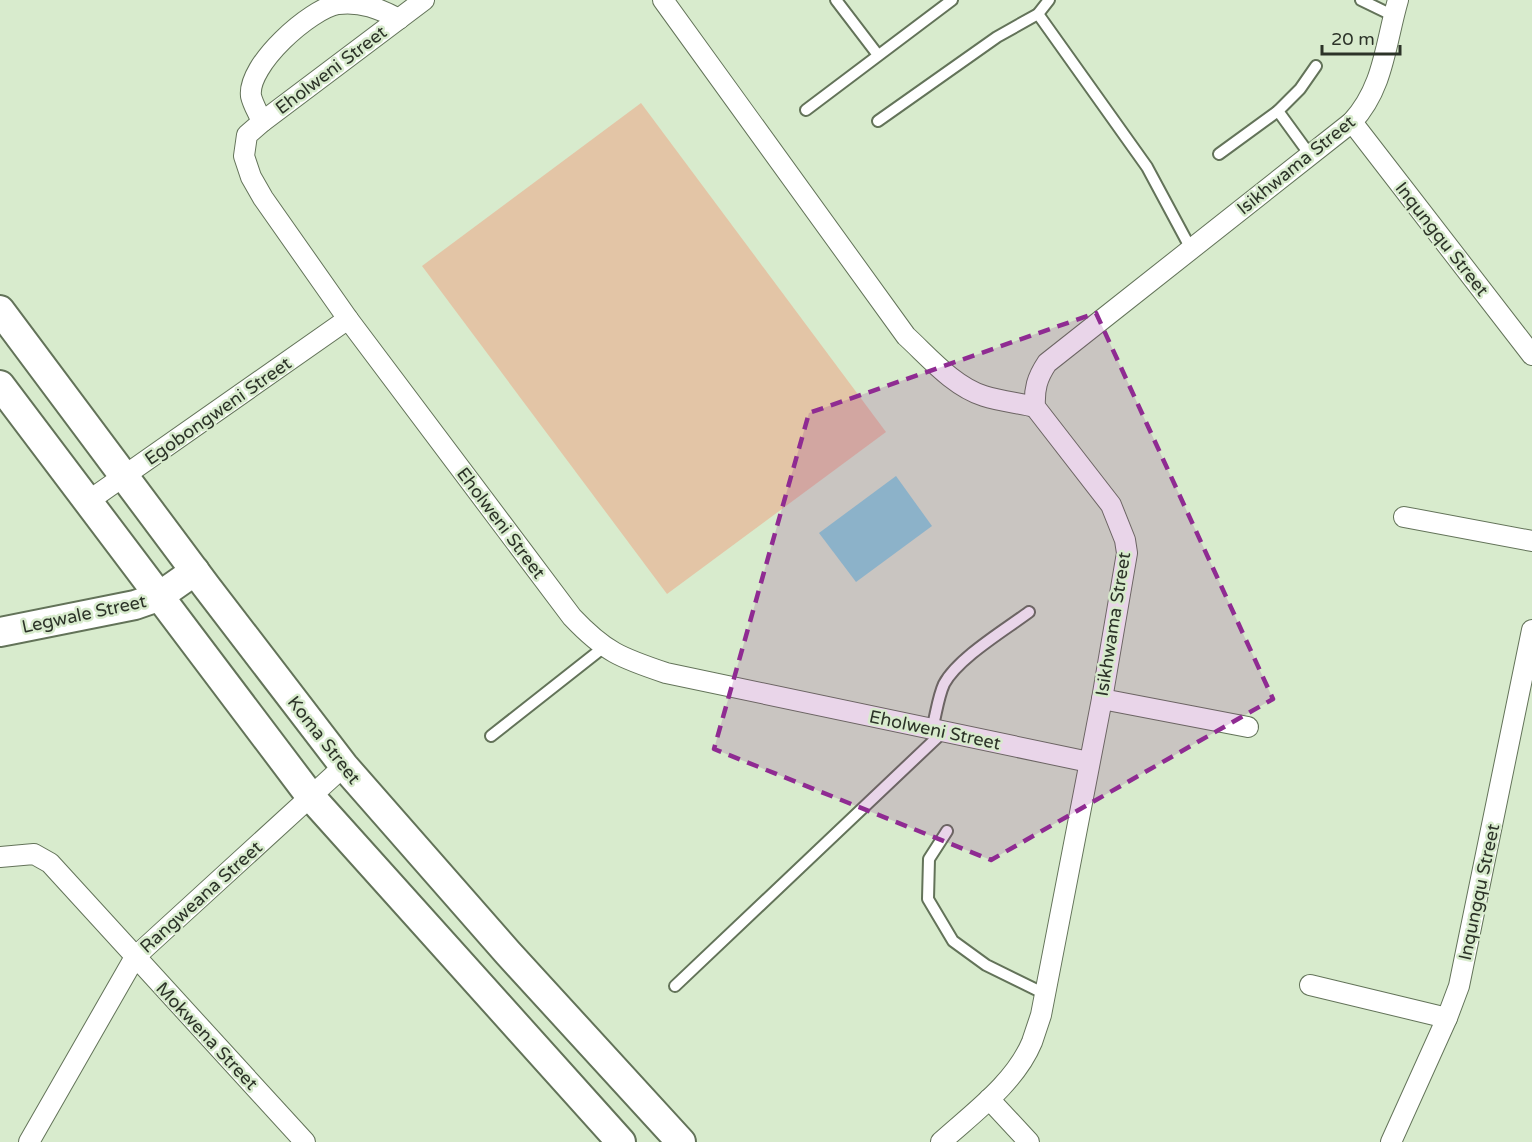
<svg xmlns="http://www.w3.org/2000/svg" width="1532" height="1142" font-family="'Varela Round',sans-serif">
  <rect width="100%" height="100%" fill="#d8ebcd"/>
  <!-- green -->
  <path fill="#e3c5a6" d="M641,103L886,432L667,594L422,266Z"/>
  <!-- water -->
  <path fill="#8bd4d8" d="M896,476L932,526L856,582L819,533Z"/>
  <g fill="none" stroke-linecap="round" stroke-linejoin="round">
    <!-- lane casing -->
    <g stroke="#637359" stroke-width="14">
      <g id="lane">
        <path d="M836,0L878,55"/>
        <path d="M1361,0L1394,16"/>
        <path d="M1038,14L1147,167L1191,249"/>
        <path d="M806,110L952,0"/>
        <path d="M1278,111L1310,155"/>
        <path d="M878,121L997,37L1038,14L1049,0"/>
        <path d="M1219,154L1278,111L1300,89L1316,66"/>
        <path d="M932,729C936,715 938,697 944,684C958,658 1005,630 1029,612"/>
        <path d="M491,736L604,647"/>
        <path d="M947,831L929,859L928,899L953,941L986,965L1045,994"/>
        <path d="M675,986L943,732"/>
      </g>
    </g>
    <!-- street casing -->
    <g stroke="#637359" stroke-width="22">
      <g id="street">
        <path d="M424,0L262,122L247,135L244,156L251,177L263,198L348,319L572,617C605,652 621,658 666,673L1089,762"/>
        <path d="M663,0L906,336C929,357 953,386 984,396C1000,401 1018,403 1035,407"/>
        <path d="M262,122C259,114 253,105 251,96C247,65 310,9 338,4C361,1 380,9 399,19"/>
        <path d="M1352,122L1532,355"/>
        <path d="M87,502L348,319"/>
        <path d="M1404,517L1532,541"/>
        <path d="M1102,699L1248,727"/>
        <path d="M0,857L34,854L50,863L305,1142"/>
        <path d="M1310,985L1447,1018"/>
        <path d="M989,1099L1029,1142"/>
        <path d="M29,1142L135,957L344,766"/>
        <path d="M941,1142C973,1113 1015,1083 1032,1042C1035,1033 1038,1024 1041,1015L1102,699L1127,553L1125,540L1111,505L1035,407C1034,389 1037,378 1047,363L1352,122C1384,87 1385,45 1398,0"/>
        <path d="M1391,1142L1447,1018L1459,986L1532,630"/>
      </g>
    </g>
    <!-- secondary casing -->
    <g stroke="#637359" stroke-width="32">
      <g id="secondary">
        <path d="M0,310L206,586L344,766L508,953L681,1142"/>
        <path d="M0,385L311,797L621,1142"/>
        <path d="M0,632L135,605L158,597L195,571"/>
      </g>
    </g>
    <!-- lane -->
    <use href="#lane" stroke="#fff" stroke-width="10"/>
    <!-- street -->
    <use href="#street" stroke="#fff" stroke-width="20"/>
    <!-- secondary -->
    <use href="#secondary" stroke="#fff" stroke-width="28"/>
  </g>
  <!-- marked area -->
  <path fill="#8f2b92" fill-opacity="0.2" stroke="#8f2b92" stroke-width="4.5" stroke-dasharray="12 8" stroke-linejoin="round" d="M1096,313L1273,699L991,860L714,749L809,413Z"/>
  <g text-anchor="middle" stroke-width="5" stroke-linejoin="round" paint-order="stroke">
    <!-- street labels -->
    <g font-size="18" fill="#2c3328" stroke="#d8ebcd">
      <text transform="translate(331 70) rotate(-37)" y="6">Eholweni Street</text>
      <text transform="translate(1296 165) rotate(-39)" y="6">Isikhwama Street</text>
      <text transform="translate(1442 239) rotate(52)" y="6">Inqungqu Street</text>
      <text transform="translate(218 411) rotate(-35)" y="6">Egobongweni Street</text>
      <text transform="translate(501 523) rotate(53)" y="6">Eholweni Street</text>
      <text transform="translate(84 614) rotate(-12)" y="6">Legwale Street</text>
      <text transform="translate(1113 624) rotate(-81)" y="6">Isikhwama Street</text>
      <text transform="translate(935 730) rotate(12)" y="6">Eholweni Street</text>
      <text transform="translate(324 740) rotate(52)" y="6">Koma Street</text>
      <text transform="translate(1479 892) rotate(-78)" y="6">Inqungqu Street</text>
      <text transform="translate(201 897) rotate(-42)" y="6">Rangweana Street</text>
      <text transform="translate(207 1036) rotate(47)" y="6">Mokwena Street</text>
    </g>
  </g>
  <!-- scale -->
  <path d="M1322 45v9h78v-9" fill="none" stroke="#2c3328" stroke-width="3"/>
  <text x="1331" y="45" font-size="18" fill="#2c3328" stroke="#d8ebcd" stroke-width="4.5" paint-order="stroke">20 m</text>
</svg>
